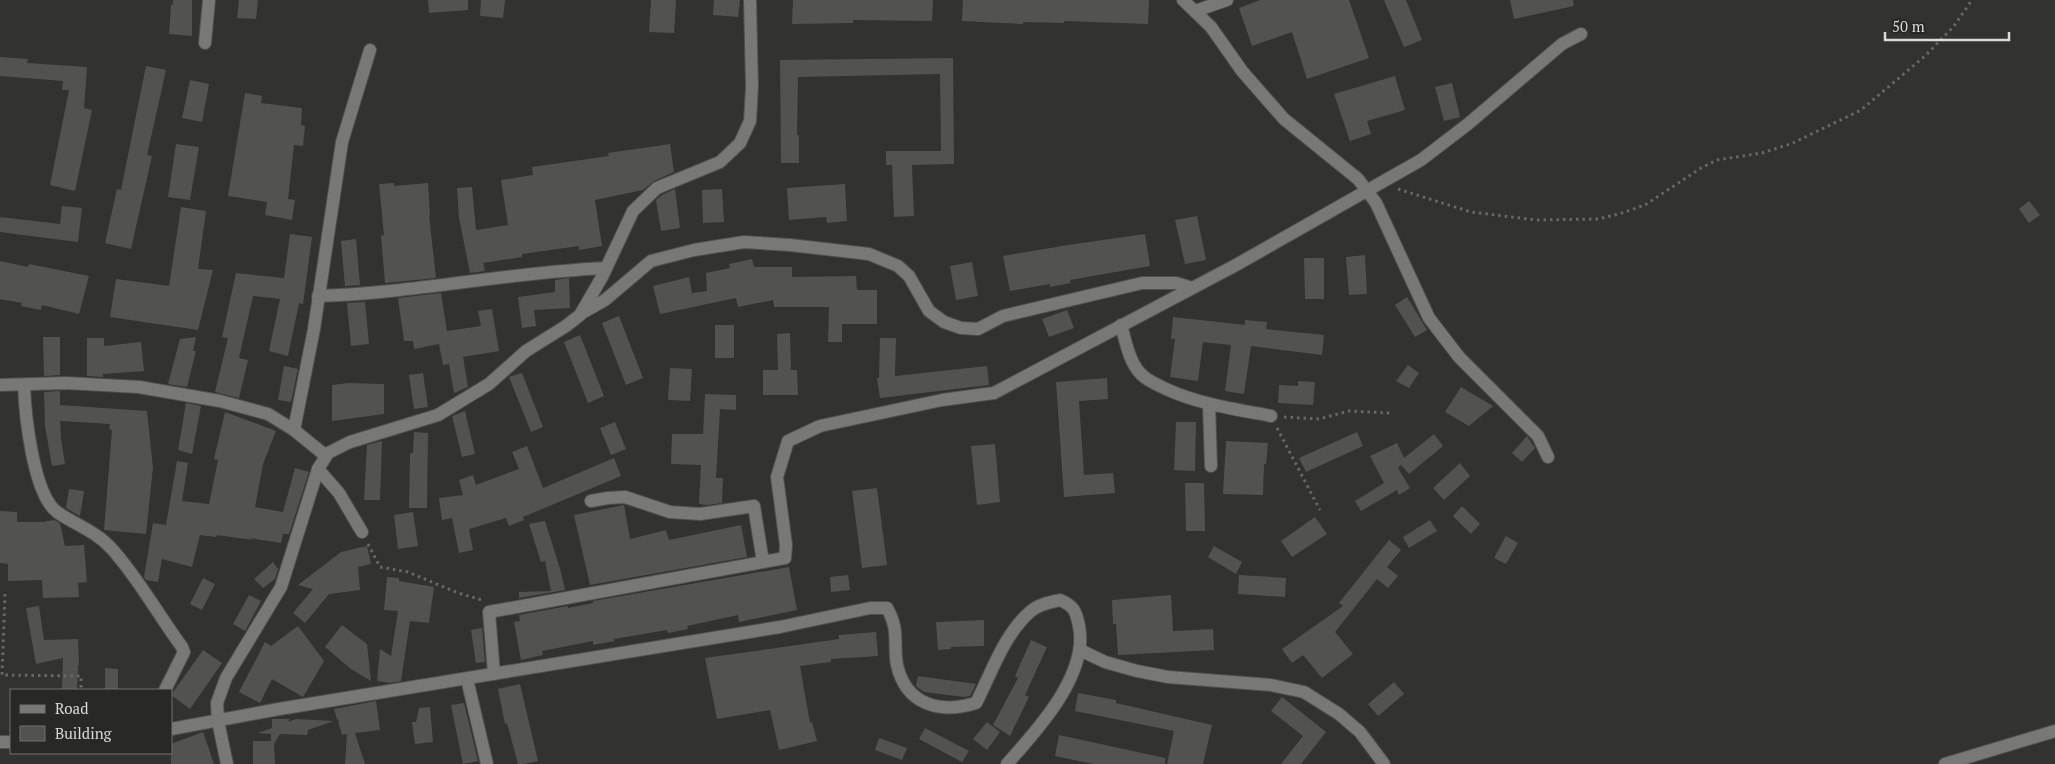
<svg xmlns="http://www.w3.org/2000/svg" width="2055" height="764" font-family="'PT Serif',serif">
  <rect width="100%" height="100%" fill="#32332f"/>
  <!-- building -->
  <g fill="#52524f">
    <path d="M173,0H192V36L169,34L171,5H173Z"/>
    <path d="M239,0H258L256,19L237,18Z"/>
    <path d="M428,0H468V10L429,13Z"/>
    <path d="M481,0H505L503,18L480,16Z"/>
    <path d="M651,0H676L674,33L649,32Z"/>
    <path d="M714,0H740L738,17L713,15Z"/>
    <path d="M793,0H933L932,21L853,20V23L792,24Z"/>
    <path d="M963,0H1149L1148,24L1064,21V23L1023,22V24L962,21Z"/>
    <path d="M1260,0H1349L1369,58L1307,79L1292,32L1252,46L1239,8Z"/>
    <path d="M1384,0H1406L1422,40L1404,47Z"/>
    <path d="M1510,0H1573L1574,6L1514,19Z"/>
    <path d="M0,57L28,59L27,63L87,67L84,108L92,110L75,191L50,185L69,90H62L63,81L0,76Z"/>
    <path d="M953,58L954,164L912,165L914,216L894,217L892,165H886V151H941L940,74L798,77L797,135H799V163H781L780,60Z"/>
    <path d="M146,66L166,70L147,155L152,156L131,249L105,243L117,189L121,190Z"/>
    <path d="M1395,76L1405,110L1367,121L1371,134L1350,141L1334,94Z"/>
    <path d="M190,80L209,84L202,122L182,118Z"/>
    <path d="M1452,83L1460,117L1444,121L1435,87Z"/>
    <path d="M245,93L262,96L261,103L302,108L301,125L305,126L303,146L294,145L288,199L295,200L292,220L265,215L267,202L228,196Z"/>
    <path d="M176,144L199,147L190,200L168,197Z"/>
    <path d="M670,144L674,172L654,181L643,190L595,200L602,246L579,250V246L522,254V257L483,263L485,271L470,273L459,218L457,188L472,187L476,230L508,225L501,180L533,175L532,167L609,156L608,153Z"/>
    <path d="M394,183V186L428,183L430,215H429L436,278L385,283L381,236L384,235L379,184Z"/>
    <path d="M845,184L847,221L827,223L826,217L789,220L787,188Z"/>
    <path d="M675,189L680,228L661,231L656,200L662,195Z"/>
    <path d="M722,189L724,222L703,223L702,190Z"/>
    <path d="M2029,201L2040,215L2029,223L2019,209Z"/>
    <path d="M62,206L82,208L78,242L0,232V217L60,224Z"/>
    <path d="M181,207L206,211L198,269L213,270L198,330L110,317L116,279L169,286Z"/>
    <path d="M1197,216L1206,260L1185,264L1175,220Z"/>
    <path d="M290,234L312,237L303,304L299,303L288,356L269,351L280,299L253,296L239,358L248,360L239,398L215,392L228,338L222,337L236,273L284,278Z"/>
    <path d="M1145,234L1150,266L1070,280L1071,283L1050,287V284L1010,291L1003,256L1068,245Z"/>
    <path d="M356,239L360,285L345,286L341,241Z"/>
    <path d="M1365,255L1367,294L1349,295L1346,257Z"/>
    <path d="M1304,258H1324V299H1305Z"/>
    <path d="M752,259L754,267H792V277L856,276L857,290H877V324H842V342H828L829,307H774L773,300L738,307L736,298L660,314L653,286L689,277L692,293L707,291L706,273L730,268L729,264Z"/>
    <path d="M0,261L28,267L29,264L89,276L79,314L42,305L41,310L21,306L22,303L0,299Z"/>
    <path d="M972,262L978,296L956,300L950,266Z"/>
    <path d="M569,278L570,308L534,310L536,326L522,328L518,297L555,292V280Z"/>
    <path d="M441,293L447,331L481,326L478,311L492,309L499,351L463,357L468,387L454,393L449,364L443,365L439,344L414,349L413,341H404L398,298Z"/>
    <path d="M1407,297L1427,330L1415,337L1395,305Z"/>
    <path d="M365,302L369,344L351,346L347,303Z"/>
    <path d="M1067,310L1074,328L1049,337L1042,319Z"/>
    <path d="M619,316L643,378L626,385L602,323Z"/>
    <path d="M1173,317L1245,325V320L1267,322L1266,329L1324,335L1322,355L1251,346L1244,394L1225,391L1231,345L1203,342L1198,381L1170,377L1175,339H1171Z"/>
    <rect x="715" y="325" width="19" height="33"/>
    <path d="M790,333L791,370H797L798,395H763V370H778L777,334Z"/>
    <path d="M580,335L604,396L588,403L564,342Z"/>
    <path d="M43,337H60V375L44,376Z"/>
    <path d="M196,337L193,351H196L187,387L168,384L180,339Z"/>
    <path d="M87,338H104V346L141,342L144,371L103,374V377L87,376Z"/>
    <path d="M880,338H896L895,376L987,366L989,385L880,398L877,378H879Z"/>
    <path d="M1408,365L1419,373L1409,388L1396,381Z"/>
    <path d="M284,366L298,369L291,402L278,400Z"/>
    <path d="M670,368L692,369L690,401L668,400Z"/>
    <path d="M423,373L428,407L414,409L409,375Z"/>
    <path d="M522,373L543,427L531,432L509,377Z"/>
    <path d="M1107,378L1108,399L1079,401L1084,475L1113,473L1115,493L1064,497L1056,382Z"/>
    <path d="M1298,381L1315,382L1313,405L1278,403L1279,385L1298,386Z"/>
    <path d="M348,383L384,384V414L332,421V385Z"/>
    <path d="M1461,387L1493,406L1469,426L1445,412Z"/>
    <path d="M60,391V405L147,411L153,467L146,534L104,530L112,430L109,429L110,424L60,421L61,439L65,464L52,466L45,426L44,392Z"/>
    <path d="M705,394L736,395V410L720,409L716,478H723L722,503L707,505L699,504L701,465L671,464L672,434H703Z"/>
    <path d="M186,403L201,406L192,454L178,450Z"/>
    <path d="M465,411L475,454L462,457L452,416Z"/>
    <path d="M225,412L276,431L263,464L255,507L283,512L295,468L309,472L289,534H283L281,543L250,538L253,540L217,535L216,537L200,535L192,567L162,559L158,582L146,580L144,577L153,523L166,525L177,461L188,463L182,501L209,504L218,460L214,459Z"/>
    <path d="M615,422L626,449L611,455L600,428Z"/>
    <path d="M1176,422H1196L1195,471L1174,470Z"/>
    <path d="M414,432L428,433L427,508H409L410,453H413Z"/>
    <path d="M1357,432L1363,446L1306,472L1299,458Z"/>
    <path d="M1434,434L1443,446L1409,474L1401,465L1398,468L1410,488L1399,495L1397,490L1361,511L1355,501L1384,483L1370,456L1397,443L1404,458Z"/>
    <path d="M1527,436L1535,448L1522,462L1512,453Z"/>
    <path d="M382,441L380,500H364L367,445Z"/>
    <path d="M1226,441L1268,443L1266,464H1264L1263,495L1223,494Z"/>
    <path d="M995,444L1000,502L977,505L971,446Z"/>
    <path d="M527,446L543,488L614,458L621,476L523,517L524,520L509,526L506,518L469,529L473,550L459,553L452,518L442,520L439,498L463,495L459,480L473,475L476,485L519,469L512,452Z"/>
    <path d="M1460,463L1470,476L1444,500L1433,488Z"/>
    <path d="M1185,483H1204L1205,531H1186Z"/>
    <path d="M877,488L887,565L862,568L852,491Z"/>
    <path d="M69,489L84,491L80,516L66,508Z"/>
    <path d="M624,505L630,539L666,530L669,540L741,525L747,557L590,585L574,515Z"/>
    <path d="M1462,506L1480,524L1471,534L1453,516Z"/>
    <path d="M0,511L17,512V522H43L54,520L60,523L65,546L84,545L87,582L78,583L79,597L43,598L42,580L8,581V564L0,563Z"/>
    <path d="M413,512L418,546L398,549L394,515Z"/>
    <path d="M1315,517L1327,534L1292,557L1281,541Z"/>
    <path d="M1430,520L1437,531L1409,548L1403,537Z"/>
    <path d="M545,521L561,572L565,590L519,598V592L551,591L545,561L541,562L529,524Z"/>
    <path d="M1506,536L1518,543L1506,564L1494,558Z"/>
    <path d="M1389,540L1401,550L1387,567L1398,576L1388,588L1377,579L1335,632L1353,654L1322,678L1303,655L1292,663L1282,649L1343,606L1339,603Z"/>
    <path d="M367,546L371,564L358,567L360,590L329,594L305,623L293,613L313,589L298,585L341,552Z"/>
    <path d="M1214,546L1242,562L1236,574L1208,557Z"/>
    <path d="M273,562L278,569L275,579L263,588L254,579Z"/>
    <path d="M789,567L797,610L739,622L738,615L687,626L688,629L668,633L667,630L614,639V641L593,645V641L542,651L543,655L521,660L514,622L520,621L519,615L568,606V608L593,603V601Z"/>
    <path d="M848,575L850,590L831,592L830,577Z"/>
    <path d="M1239,575L1286,578L1285,597L1238,594Z"/>
    <path d="M387,577L399,578V581L434,587L429,623L410,621L401,681L390,683L377,681L380,649L391,656L398,611L384,610Z"/>
    <path d="M203,578L215,584L202,610L190,604Z"/>
    <path d="M249,595L261,601L245,631L233,624Z"/>
    <path d="M1171,595L1173,631L1213,629L1214,650L1118,655L1116,624H1113L1112,600Z"/>
    <path d="M39,606L44,640L78,639L79,665H78L77,690H62L63,658L36,664L26,608Z"/>
    <path d="M984,620V646L951,647V649L938,650L936,622Z"/>
    <path d="M342,625L367,644L371,681L351,669L325,647Z"/>
    <path d="M298,626L324,661L303,697L272,679L260,703L239,692L265,642L271,646Z"/>
    <path d="M482,628L485,662L476,663L471,630Z"/>
    <path d="M876,632L878,656L831,659V662L800,666L810,723L812,722L817,741L779,750L770,710L717,719L705,658L839,639V635Z"/>
    <path d="M1031,640L1047,647L1025,695L1029,697L1010,736L993,725L1018,678L1015,676Z"/>
    <path d="M203,650L222,663L190,709L171,695Z"/>
    <path d="M105,668L118,669V690H105Z"/>
    <path d="M918,676L976,684L970,696L964,697L924,692L916,686Z"/>
    <path d="M1394,682L1404,694L1378,716L1368,704Z"/>
    <path d="M520,684L538,761L524,764H518L507,723L505,724L498,689Z"/>
    <path d="M1078,693L1116,700V703L1212,725L1203,764H1167L1174,731L1075,711Z"/>
    <path d="M1282,697L1326,732L1301,764H1281L1303,736L1271,711Z"/>
    <path d="M376,701L380,730L355,733L365,764H345L347,734L342,735L338,721H340L337,719L334,709Z"/>
    <path d="M464,703L478,761L463,764L451,705Z"/>
    <path d="M430,707L433,742L415,744L412,722H416L419,708Z"/>
    <path d="M272,719H290L288,722L296,719L334,721L308,730L307,735L280,734L274,744L275,764H253V741H271V734L258,733L272,728Z"/>
    <path d="M987,722L1000,732L987,750L973,739Z"/>
    <path d="M925,728L969,751L962,762L919,739Z"/>
    <path d="M203,732L214,764H171V744Z"/>
    <path d="M1059,735L1165,758V764H1093L1055,756Z"/>
    <path d="M879,738L907,748L902,760L875,750Z"/>
  </g>
  <g fill="none" stroke-linecap="round" stroke-linejoin="round">
    <!-- minor casing -->
    <g stroke="#50504d" stroke-width="14">
      <g id="minor">
        <path d="M1183,0L1211,27L1242,71L1284,119L1358,179L1376,203L1429,318L1459,357L1538,436L1548,457"/>
        <path d="M1195,11L1227,0"/>
        <path d="M205,43L209,0"/>
        <path d="M318,296C415,293 509,272 606,268"/>
        <path d="M582,313L605,300L651,261L694,250L744,242L790,245L869,254L898,266L909,276L929,311L944,322L961,328L978,329L1003,316L1142,283H1176L1192,288"/>
        <path d="M1121,325C1126,342 1129,363 1142,375C1148,381 1158,385 1166,389C1199,404 1234,409 1271,416"/>
        <path d="M0,385L66,383L139,387L220,401L268,414L294,430L326,456"/>
        <path d="M24,385C25,414 33,494 57,512C74,524 97,532 111,548C137,576 159,616 182,647L184,652L165,690"/>
        <path d="M1209,405L1211,466"/>
        <path d="M294,430L314,329L342,142L370,50"/>
        <path d="M318,469L339,493L362,532"/>
        <path d="M591,501L608,498L625,497L670,512L700,514L754,506L763,562"/>
        <path d="M1080,650L1105,662L1137,671L1168,677L1271,685L1304,692L1339,714L1360,732L1384,764"/>
        <path d="M494,674L489,612L785,558L786,545L777,477L788,441L820,426L942,400L994,393L1236,265L1421,160L1468,124L1562,44L1581,34"/>
        <path d="M467,679L487,764"/>
        <path d="M171,729L279,709L780,627L870,608H887C900,631 893,643 897,665C906,705 940,714 976,703C992,672 1004,634 1031,611C1039,604 1051,602 1060,600C1074,606 1076,611 1079,626C1089,675 1037,730 1007,764"/>
        <path d="M0,742H11"/>
        <path d="M227,764L218,721L217,703L226,678L281,587L318,469L328,453L350,442L438,415L489,384L526,351L566,326L580,315L602,277L633,211L657,188L720,162L740,143L750,121L752,87L750,0"/>
        <path d="M1945,764L2055,731"/>
      </g>
    </g>
    <!-- path -->
    <g stroke="#686865" stroke-width="3" stroke-dasharray="2.5 4" stroke-linecap="butt">
      <path d="M1398,189L1471,212L1536,220L1598,219L1619,214L1645,205L1701,168L1717,160L1762,153L1793,143L1861,110L1925,56L1954,26L1972,0"/>
      <path d="M1284,417L1319,419L1349,411L1390,413"/>
      <path d="M1277,428L1320,510"/>
      <path d="M368,544L380,567L408,572L458,593L482,600"/>
      <path d="M5,594L2,675L81,676V690"/>
    </g>
    <!-- minor -->
    <use href="#minor" stroke="#787975" stroke-width="12"/>
  </g>
  <!-- legend -->
  <rect x="10" y="689" width="162" height="65" fill="#282925" stroke="#70706d"/>
  <rect x="20" y="705" width="25" height="8" fill="#787975" stroke="#70706d"/>
  <text x="55" y="714" font-size="15" fill="#dbdbd9">Road</text>
  <rect x="20" y="726" width="25" height="15" fill="#52524f" stroke="#70706d"/>
  <text x="55" y="739" font-size="15" fill="#dbdbd9">Building</text>
  <!-- scale -->
  <path d="M1885 32v8h124v-8" fill="none" stroke="#dbdbd9" stroke-width="2.5"/>
  <text x="1892" y="32" font-size="15" fill="#dbdbd9" stroke="#282925" stroke-width="4" paint-order="stroke">50 m</text>
</svg>
